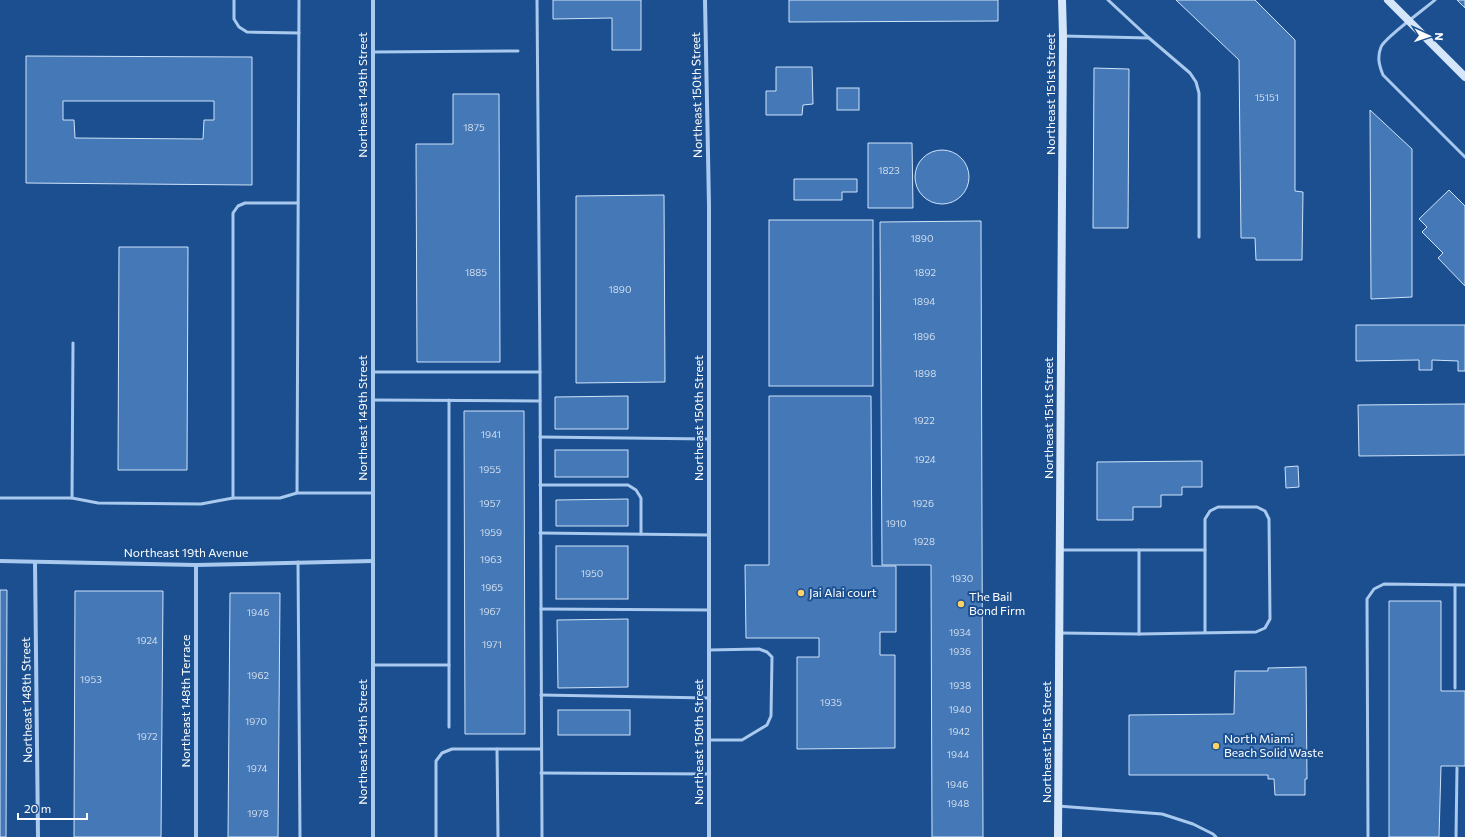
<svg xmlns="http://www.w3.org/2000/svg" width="1465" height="837" font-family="Commissioner,sans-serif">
  <rect width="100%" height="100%" fill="#1b4f8f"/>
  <!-- building -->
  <g fill="#4478b7" stroke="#cfe3fa" fill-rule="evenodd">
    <path d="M553,0H641V50H612V18L553,19Z"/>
    <path d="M789,0H998V21L789,22Z"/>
    <path d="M1176,0H1255L1295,40V191L1303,192L1302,260H1256L1255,238H1241L1239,60Z"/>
    <path d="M1457,0H1465V8Z"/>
    <path d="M26,56L252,57V185L26,183ZM63,101H214V120H204L203,139L75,138L74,120H63Z"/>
    <path d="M776,67H812L813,104L803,105L802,115H766V91H776Z"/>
    <path d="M1094,68L1129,69L1128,228H1093Z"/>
    <rect x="837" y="88" width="22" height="22"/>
    <path d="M453,94H499L500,362H417L416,144H453Z"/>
    <path d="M1370,110L1412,149V297L1371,299Z"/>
    <path d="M868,143H912L913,208H868Z"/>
    <circle cx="942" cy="177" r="27"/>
    <path d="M794,179H857V192H842V200H794Z"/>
    <path d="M1449,190L1465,206V286L1438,258L1443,253L1422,232L1427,227L1419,219Z"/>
    <path d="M664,195L665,382L576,383V196Z"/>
    <rect x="769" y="220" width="104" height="166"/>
    <path d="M981,221L983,837H932L931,565H882L880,222Z"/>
    <path d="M119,247H188L187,470H118Z"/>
    <path d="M1356,325H1465V371H1458V361L1432,360V370H1419V360L1356,361Z"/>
    <path d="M628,396V429H555V397Z"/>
    <path d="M769,396H871L872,566H896V632H880V655H895V748L797,749V657H819V638H746L745,565H769Z"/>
    <path d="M1465,404V455L1359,456L1358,405Z"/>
    <path d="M464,411H524L525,734H465Z"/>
    <rect x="555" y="450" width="73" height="27"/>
    <path d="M1202,461V487H1182V495H1161V507H1133V520H1097V462Z"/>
    <path d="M1298,466L1299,487L1286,488L1285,467Z"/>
    <path d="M628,499V526H556V500Z"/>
    <rect x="556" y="546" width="72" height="53"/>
    <path d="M0,590H7L6,837H0Z"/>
    <path d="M75,591H163L161,837H74Z"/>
    <path d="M230,593H280L278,837H228Z"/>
    <path d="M1389,601H1441V691H1465V766H1441L1439,837H1389Z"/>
    <path d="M628,619V687L558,688L557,620Z"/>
    <path d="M1306,667L1307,779H1305V795H1275L1274,779H1268V775H1129V715L1234,714L1235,671H1268V668Z"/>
    <rect x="558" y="710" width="72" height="25"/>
  </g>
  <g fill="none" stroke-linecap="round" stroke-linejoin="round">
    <!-- lane -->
    <g stroke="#a9c9ee" stroke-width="3">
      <path d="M234,0V19L239,27L247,32L299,33"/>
      <path d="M537,0L540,372L542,837"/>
      <path d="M1108,0L1149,38L1190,73L1196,82L1199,93V237"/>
      <path d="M1435,0C1426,8 1384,38 1381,47C1377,57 1379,65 1383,75L1465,157"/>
      <path d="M1063,36L1149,38"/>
      <path d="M373,52L518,51"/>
      <path d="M373,372H540"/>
      <path d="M373,400L540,401"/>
      <path d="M449,400V727"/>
      <path d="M540,437L709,439"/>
      <path d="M540,485H628L636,490L641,498V534"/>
      <path d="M297,493L299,0"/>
      <path d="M0,498H72L98,503L201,504L233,498V213L238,206L245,203H298"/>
      <path d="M72,498L73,343"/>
      <path d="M233,498H280L297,493H373"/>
      <path d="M540,533L709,535"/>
      <path d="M1061,550H1205"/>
      <path d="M298,562L300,837"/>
      <path d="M541,609L709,610"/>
      <path d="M1061,633L1139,634L1256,632L1265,628L1270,619L1269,519L1265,511L1257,507H1218L1210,511L1205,519V632"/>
      <path d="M1139,634V550"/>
      <path d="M709,650L759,649L767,652L772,657L771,716L767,725L742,740H709"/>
      <path d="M373,665H449"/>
      <path d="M1455,688V585"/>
      <path d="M541,695L709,698"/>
      <path d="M497,749L498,837"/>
      <path d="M541,773L709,774"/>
      <path d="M1058,806L1162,814L1193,824L1213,834L1216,837"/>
      <path d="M436,837V761L442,753L452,749H541"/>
      <path d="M1368,837L1367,599L1374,589L1384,584L1465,585"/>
      <path d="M1456,837L1457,768"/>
    </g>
    <!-- street -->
    <g stroke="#a9c9ee" stroke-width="4">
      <path d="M373,0V837"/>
      <path d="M705,0L709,205V837"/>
      <path d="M0,561L196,565L373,561"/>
      <path d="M35,562L38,837"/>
      <path d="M196,837V565"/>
    </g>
    <!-- secondary -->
    <g stroke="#d6e6fa" stroke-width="8">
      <path d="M1388,0L1465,77"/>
      <path d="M1058,837L1063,36L1062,0"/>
    </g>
  </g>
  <!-- markers -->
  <g fill="#ffd166" stroke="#1b4f8f" stroke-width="1.5">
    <circle cx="801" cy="593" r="4"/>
    <circle cx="961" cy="604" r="4"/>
    <circle cx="1216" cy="746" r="4"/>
  </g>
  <g text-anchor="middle" stroke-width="4" stroke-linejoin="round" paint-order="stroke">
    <!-- number labels -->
    <g font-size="10" fill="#d0dded">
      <text x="1267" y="101">15151</text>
      <text x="474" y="131">1875</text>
      <text x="889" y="174">1823</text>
      <text x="922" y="242">1890</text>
      <text x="476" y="276">1885</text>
      <text x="925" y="276">1892</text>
      <text x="620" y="293">1890</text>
      <text x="924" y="305">1894</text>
      <text x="924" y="340">1896</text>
      <text x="925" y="377">1898</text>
      <text x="924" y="424">1922</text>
      <text x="491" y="438">1941</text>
      <text x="925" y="463">1924</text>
      <text x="490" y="473">1955</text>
      <text x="490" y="507">1957</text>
      <text x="923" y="507">1926</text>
      <text x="896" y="527">1910</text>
      <text x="491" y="536">1959</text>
      <text x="924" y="545">1928</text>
      <text x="491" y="563">1963</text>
      <text x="592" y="577">1950</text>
      <text x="962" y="582">1930</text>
      <text x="492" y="591">1965</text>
      <text x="490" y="615">1967</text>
      <text x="258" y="616">1946</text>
      <text x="960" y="636">1934</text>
      <text x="147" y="644">1924</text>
      <text x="492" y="648">1971</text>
      <text x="960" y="655">1936</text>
      <text x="258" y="679">1962</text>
      <text x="91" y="683">1953</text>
      <text x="960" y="689">1938</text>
      <text x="831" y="706">1935</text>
      <text x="960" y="713">1940</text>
      <text x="256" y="725">1970</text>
      <text x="959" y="735">1942</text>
      <text x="147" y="740">1972</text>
      <text x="958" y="758">1944</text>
      <text x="257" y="772">1974</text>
      <text x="957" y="788">1946</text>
      <text x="958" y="807">1948</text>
      <text x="258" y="817">1978</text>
    </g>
    <!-- street labels -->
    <g font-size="12" fill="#fff" stroke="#1b4f8f">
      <text transform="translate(1051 94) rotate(-90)" y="4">Northeast 151st Street</text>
      <text transform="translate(363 95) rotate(-90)" y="4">Northeast 149th Street</text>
      <text transform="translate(697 95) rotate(-91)" y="4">Northeast 150th Street</text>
      <text transform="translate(363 418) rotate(-90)" y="4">Northeast 149th Street</text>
      <text transform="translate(699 418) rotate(-90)" y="4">Northeast 150th Street</text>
      <text transform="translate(1049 418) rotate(-90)" y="4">Northeast 151st Street</text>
      <text x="186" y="557">Northeast 19th Avenue</text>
      <text transform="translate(27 700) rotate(-91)" y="4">Northeast 148th Street</text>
      <text transform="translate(186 701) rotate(-90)" y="4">Northeast 148th Terrace</text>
      <text transform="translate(363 742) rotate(-90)" y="4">Northeast 149th Street</text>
      <text transform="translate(699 742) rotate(-90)" y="4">Northeast 150th Street</text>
      <text transform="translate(1047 742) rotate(-90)" y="4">Northeast 151st Street</text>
    </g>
    <!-- poi labels -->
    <g font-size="12" fill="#fff" stroke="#1b4f8f" text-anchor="start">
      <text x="809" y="597">Jai Alai court</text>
      <text x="969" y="601">The Bail<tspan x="969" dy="14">Bond Firm</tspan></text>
      <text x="1224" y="743">North Miami<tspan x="1224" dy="14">Beach Solid Waste</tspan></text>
    </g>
  </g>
  <!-- north arrow -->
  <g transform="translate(1429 36) rotate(93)" stroke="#1b4f8f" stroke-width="3" paint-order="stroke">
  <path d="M0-3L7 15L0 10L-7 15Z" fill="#ffffff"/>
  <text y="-6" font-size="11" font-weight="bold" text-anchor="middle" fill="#ffffff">N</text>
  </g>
  <!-- scale -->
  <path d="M18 813v6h69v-6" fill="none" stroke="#ffffff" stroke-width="2"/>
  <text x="24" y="813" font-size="12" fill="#ffffff" stroke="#1b4f8f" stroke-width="3" paint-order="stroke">20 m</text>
</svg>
